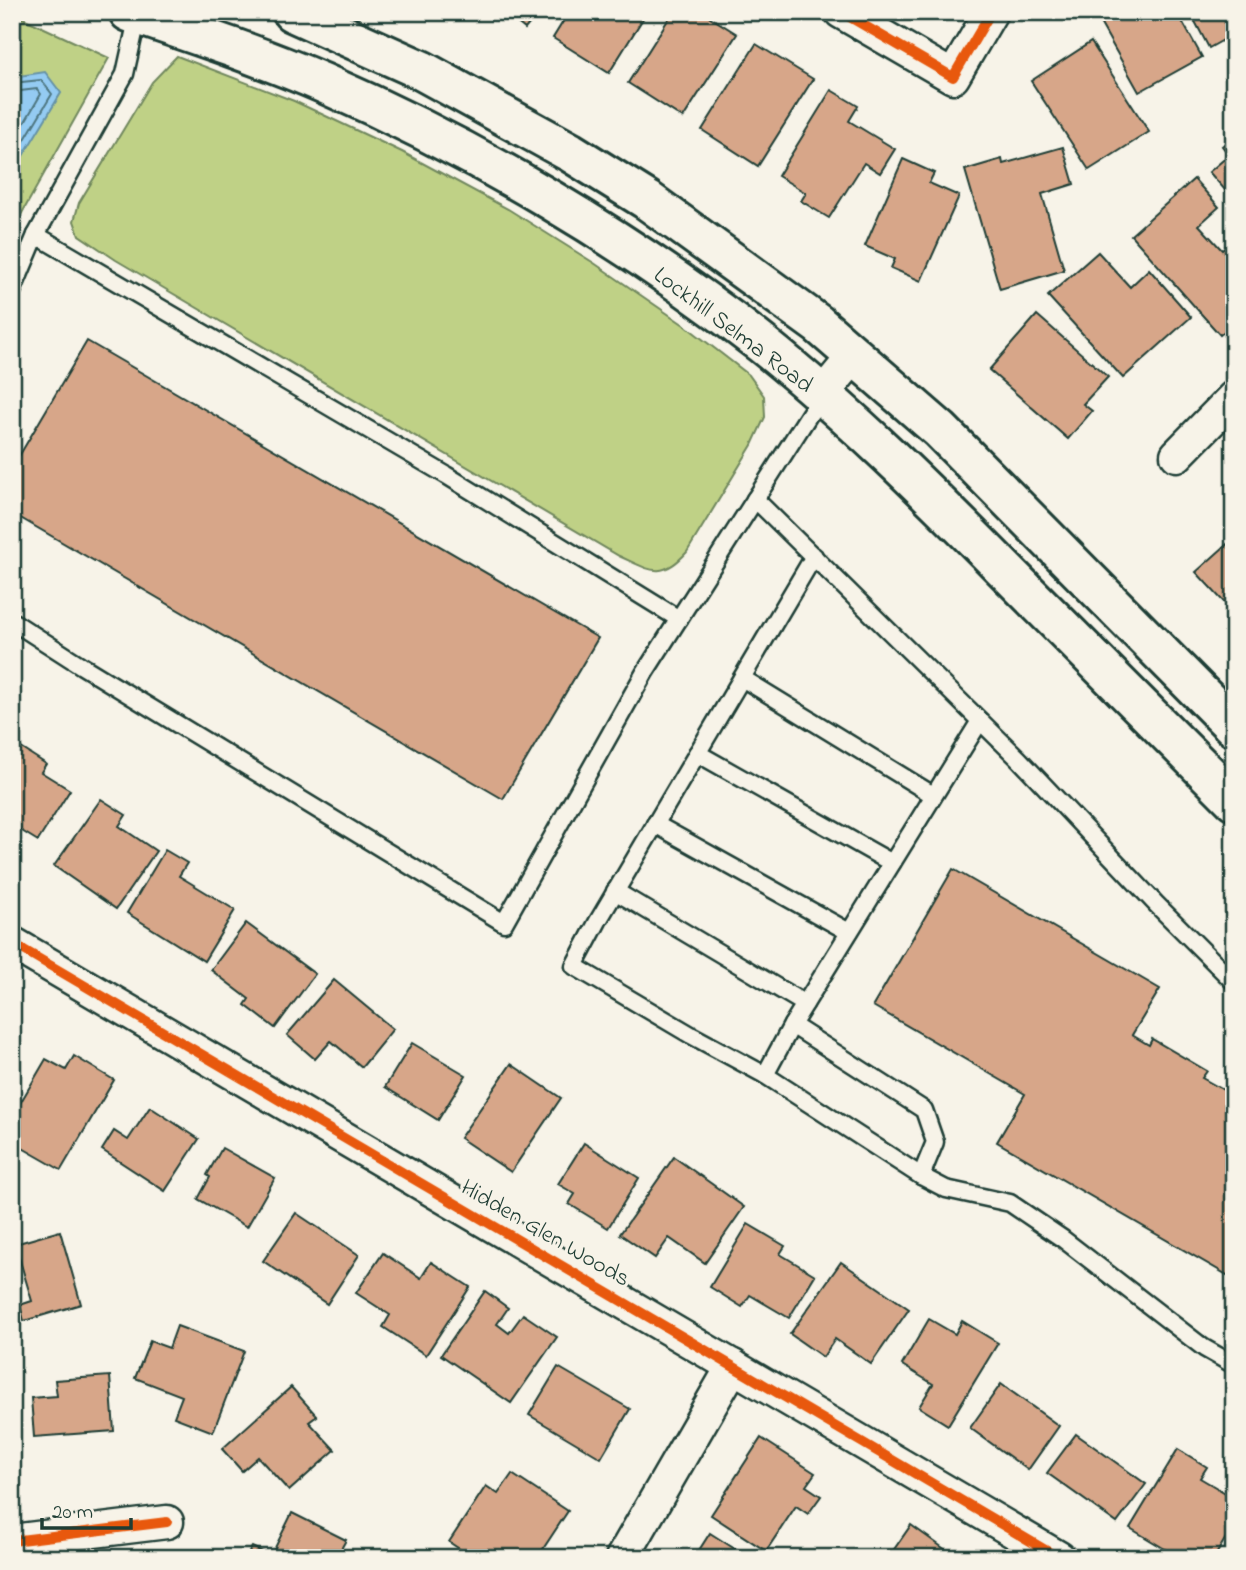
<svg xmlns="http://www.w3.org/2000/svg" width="1246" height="1570" font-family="'Indie Flower',sans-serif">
  <rect width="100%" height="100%" fill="#f7f3e8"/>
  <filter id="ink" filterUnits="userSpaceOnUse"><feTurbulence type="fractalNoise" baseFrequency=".0143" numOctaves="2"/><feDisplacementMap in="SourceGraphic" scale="14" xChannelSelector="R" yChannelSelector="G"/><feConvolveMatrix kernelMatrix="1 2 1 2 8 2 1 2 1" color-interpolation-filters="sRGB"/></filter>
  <g filter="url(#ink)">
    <!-- green -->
    <g fill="#bfd186" stroke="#6f875d" stroke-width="2">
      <path d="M12,13L109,58L12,231Z"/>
      <path d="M177,56L294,101L402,152L508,209L594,263L687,327L749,375L764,396L765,417L752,445L687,552C661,581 650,570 619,556L116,260L79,235L74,221L79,203L152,82Z"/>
    </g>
    <!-- water -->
    <path fill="#94cbf2" stroke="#6592a6" stroke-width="2" d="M45,72L61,93L12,174V77Z"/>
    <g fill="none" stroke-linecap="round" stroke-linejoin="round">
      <!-- shore -->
      <g stroke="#4e7680" stroke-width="2">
        <path d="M12,83L41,80L52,94L12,161"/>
        <path d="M12,92L37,89L41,94L12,144"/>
      </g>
    </g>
    <!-- building -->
    <g fill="#d7a689" stroke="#1f3d34" stroke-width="2">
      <path d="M504,12H539L525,29Z"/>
      <path d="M569,12H647L609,73L553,38Z"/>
      <path d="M673,12H702L737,34L683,118L628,83Z"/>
      <path d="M1094,12H1177L1202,57L1139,92Z"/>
      <path d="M1190,12H1234V34L1209,48Z"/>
      <path d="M1091,42L1149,132L1089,170L1031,81Z"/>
      <path d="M756,44L813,79L758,166L702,130Z"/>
      <path d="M831,90L858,106L849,121L895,149L880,173L864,163L829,218L801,201L806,193L778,176Z"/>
      <path d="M1234,136V200L1209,172L1229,155L1222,146Z"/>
      <path d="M1063,147L1074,184L1042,194L1064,270L1000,289L965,170L1002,159L1003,164Z"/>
      <path d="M903,159L934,173L929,183L959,196L921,281L891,268L895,259L865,246Z"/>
      <path d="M1194,179L1219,207L1199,225L1222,250L1234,240V278L1227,284L1234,292V323L1220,335L1131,235Z"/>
      <path d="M1098,252L1130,287L1149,269L1191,317L1123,378L1048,296Z"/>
      <path d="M1037,315L1108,377L1083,404L1092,411L1068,439L989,370Z"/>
      <path d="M87,341L598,638L503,799L12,513V468Z"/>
      <path d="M1234,538V613L1196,572Z"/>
      <path d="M12,742L46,764L41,772L70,790L38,841L12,825Z"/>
      <path d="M101,799L126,815L119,826L156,851L116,909L54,866Z"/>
      <path d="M165,850L187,863L179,876L235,910L204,961L127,913Z"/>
      <path d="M953,869L1160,989L1132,1035L1149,1045L1152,1039L1207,1071L1202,1078L1234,1096V1279L997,1142L1025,1094L873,1006Z"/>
      <path d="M246,923L315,974L275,1028L245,1005L249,999L211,970Z"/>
      <path d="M334,980L393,1029L362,1067L331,1041L315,1059L287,1035Z"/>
      <path d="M412,1043L466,1075L438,1120L385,1087Z"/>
      <path d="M74,1056L114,1080L61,1170L12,1142V1117L46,1059L66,1070Z"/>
      <path d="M511,1064L561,1098L511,1172L460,1138Z"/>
      <path d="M150,1107L199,1139L165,1191L102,1150L114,1131L128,1140Z"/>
      <path d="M584,1143L639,1178L608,1228L569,1204L575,1194L558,1184Z"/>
      <path d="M222,1148L275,1178L247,1227L198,1199L210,1177L207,1175Z"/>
      <path d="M674,1157L744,1207L705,1263L669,1238L655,1258L620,1234Z"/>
      <path d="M296,1213L359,1255L327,1304L263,1261Z"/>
      <path d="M748,1224L785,1246L780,1254L815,1275L789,1318L750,1295L742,1307L710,1287Z"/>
      <path d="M60,1231L81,1304L24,1321L20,1305L32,1301L15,1244Z"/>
      <path d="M383,1253L421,1278L431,1262L470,1287L426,1355L383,1327L390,1315L356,1293Z"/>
      <path d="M841,1262L909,1309L871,1364L835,1339L823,1357L790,1334Z"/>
      <path d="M485,1291L508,1308L497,1324L509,1333L523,1314L557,1337L511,1403L441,1355Z"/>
      <path d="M929,1319L955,1334L962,1321L998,1343L948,1425L919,1407L933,1384L902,1365Z"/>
      <path d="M177,1326L244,1351L213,1432L174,1417L182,1396L135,1378L150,1341L169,1348Z"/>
      <path d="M558,1367L630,1409L601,1458L529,1415Z"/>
      <path d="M110,1376L114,1431L34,1437L31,1398L57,1396L55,1380Z"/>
      <path d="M1001,1384L1059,1426L1028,1470L970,1428Z"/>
      <path d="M291,1387L317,1416L309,1422L335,1450L289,1491L258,1457L242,1471L222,1449Z"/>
      <path d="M1076,1434L1146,1484L1117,1523L1047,1473Z"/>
      <path d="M761,1438L815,1473L806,1486L821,1496L808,1514L796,1506L766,1551L711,1515Z"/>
      <path d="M1178,1449L1207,1467L1200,1478L1234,1498V1524L1214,1558H1180L1130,1528Z"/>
      <path d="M512,1474L568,1511L537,1558H473L449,1542L486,1486L498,1494Z"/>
      <path d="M292,1513L346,1540L336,1558H246L252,1547L271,1556Z"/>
      <path d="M911,1525L957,1558H888Z"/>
      <path d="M710,1533L749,1558H694Z"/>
    </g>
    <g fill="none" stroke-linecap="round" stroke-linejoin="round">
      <!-- lane casing -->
      <g stroke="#1f3d34" stroke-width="21">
        <g id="lane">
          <path d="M36,235L446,475L679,619"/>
          <path d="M12,292L36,235L125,74L138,15"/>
          <path d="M755,499L1019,759L1157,905L1234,982"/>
          <path d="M814,556L598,921L574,966L691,1035L765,1075L921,1176L946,1189L1010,1203L1063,1239L1204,1348L1234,1365"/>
          <path d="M12,621L82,666L504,923L645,672L821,396"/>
          <path d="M742,678L933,795"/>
          <path d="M697,753L892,863"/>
          <path d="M655,824L849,932"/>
          <path d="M615,891L805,1004"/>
          <path d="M792,1025L924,1110L935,1142L921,1176"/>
          <path d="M765,1075L792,1025L980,721"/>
        </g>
      </g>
      <!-- street casing -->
      <g stroke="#1f3d34" stroke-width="37">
        <g id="street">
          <path d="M841,12L953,77L991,12"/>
          <path d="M821,396L854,356"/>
          <path d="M1177,455L1234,397"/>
          <path d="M12,943L1059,1558"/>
          <path d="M12,1541L167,1522"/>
          <path d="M622,1558L733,1366"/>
        </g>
      </g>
      <!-- secondary casing -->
      <g stroke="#1f3d34" stroke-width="44">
        <g id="secondary">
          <path d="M129,12C194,34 260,56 323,83C477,150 630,241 762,344C848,413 927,491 1005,570C1081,646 1157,723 1234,800"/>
          <path d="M292,12L421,70L570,152L647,200L818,324L940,430L1234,727"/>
        </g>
      </g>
      <!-- lane -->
      <use href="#lane" stroke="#f7f3e8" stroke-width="16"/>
      <!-- street -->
      <use href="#street" stroke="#f7f3e8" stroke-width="32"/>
      <!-- secondary -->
      <use href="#secondary" stroke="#f7f3e8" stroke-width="38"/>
      <!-- cycleway casing -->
      <g stroke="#f7f3e8" stroke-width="15">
        <g id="cycleway">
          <path d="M841,12L953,77L991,12"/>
          <path d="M12,943L1059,1558"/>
          <path d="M12,1541L167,1522"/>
        </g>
      </g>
      <!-- cycleway -->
      <use href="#cycleway" stroke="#e8590c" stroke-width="10"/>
    </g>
  </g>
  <g text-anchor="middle" stroke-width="6" stroke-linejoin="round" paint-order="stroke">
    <!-- street labels -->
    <g font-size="24" fill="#1f3d34" stroke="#f7f3e8">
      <text transform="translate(734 329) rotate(37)" y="8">Lockhill Selma Road</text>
      <text transform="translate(546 1232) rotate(30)" y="8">Hidden Glen Woods</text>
    </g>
  </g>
  <!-- margin -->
  <rect width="1246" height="1570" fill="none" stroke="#f7f3e8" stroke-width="42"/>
  <rect x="21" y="21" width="1204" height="1528" fill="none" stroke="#1f3d34" stroke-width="2.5" filter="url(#ink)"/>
  <!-- scale -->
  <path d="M42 1518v10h89v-10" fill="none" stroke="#1f3d34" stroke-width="3.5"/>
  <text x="52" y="1518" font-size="21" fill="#1f3d34" stroke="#f7f3e8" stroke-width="5" paint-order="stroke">20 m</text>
</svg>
